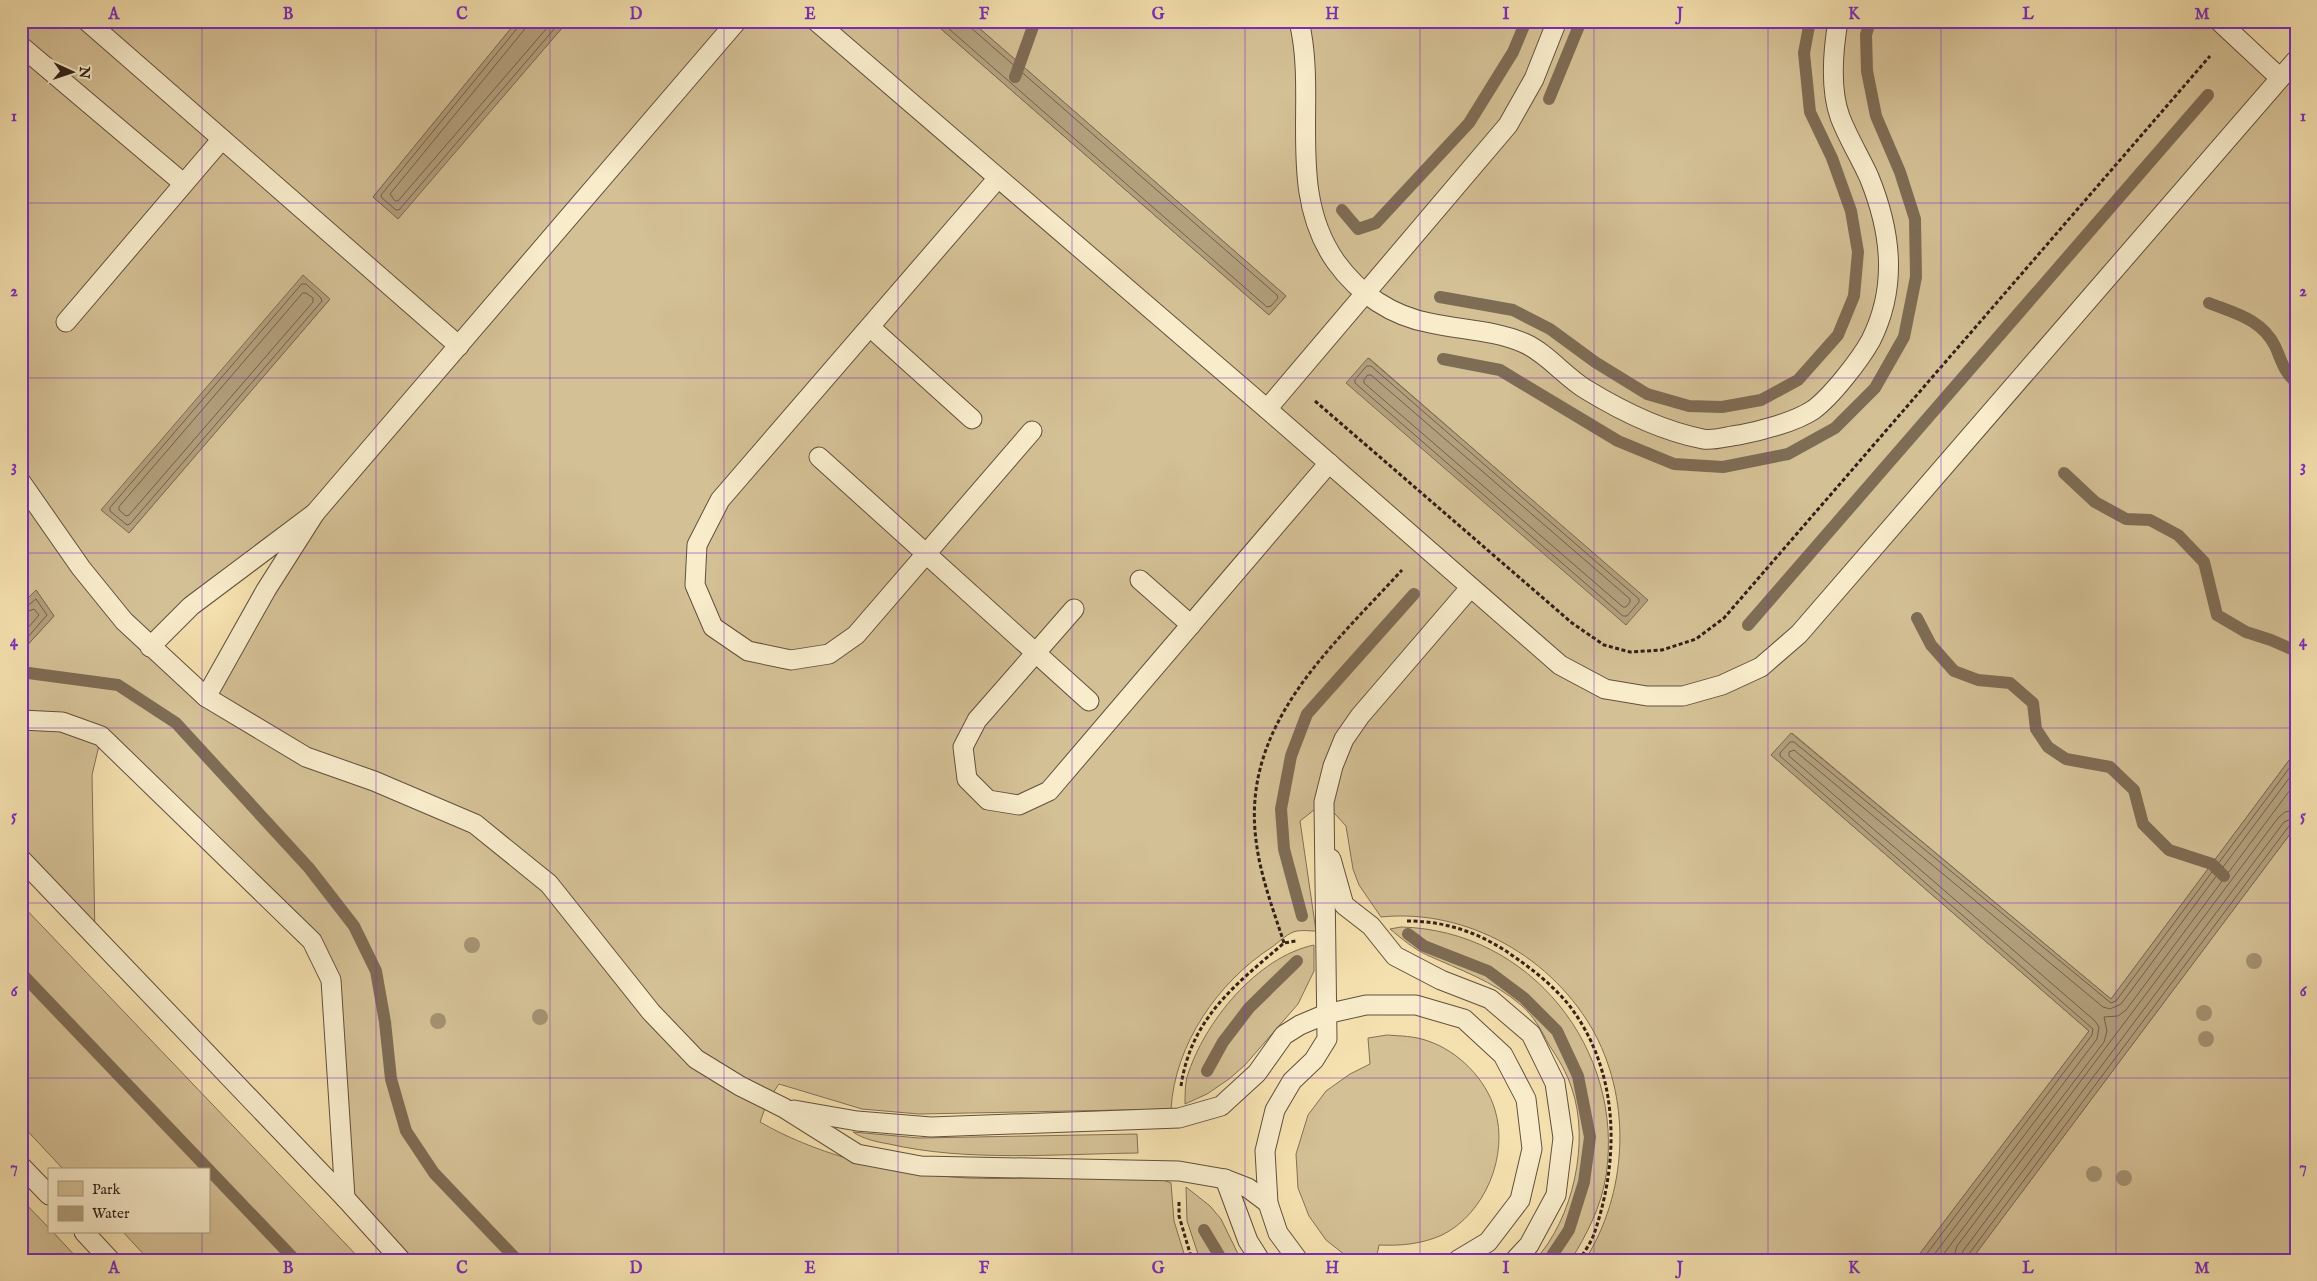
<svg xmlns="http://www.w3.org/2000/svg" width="2317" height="1281" font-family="'IM FELL English',serif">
  <rect width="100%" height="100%" fill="#f5e1af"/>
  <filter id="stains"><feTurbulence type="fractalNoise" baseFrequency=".004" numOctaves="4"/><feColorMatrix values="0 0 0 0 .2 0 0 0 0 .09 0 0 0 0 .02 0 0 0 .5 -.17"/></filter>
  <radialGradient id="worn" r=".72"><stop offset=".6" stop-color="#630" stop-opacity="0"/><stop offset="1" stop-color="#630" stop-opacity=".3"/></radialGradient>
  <!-- green -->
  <g fill="#d4c095" stroke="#827056" fill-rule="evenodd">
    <path d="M21,21H517L373,197L398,218L568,21H932L1269,315L1286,296L971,21H2219L2280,78L2296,60V751L2111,999L1792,733L1771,755L2089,1031L1915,1260H1585C1627,1194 1632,1104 1595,1034C1554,958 1467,908 1381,917L1359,885L1353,869L1346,826L1324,802L1300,821L1316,931C1310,931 1303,930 1297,931C1289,932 1279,942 1272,947C1218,982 1175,1044 1171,1109L919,1114L862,1109L779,1084L768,1100L760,1122C814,1153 879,1170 941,1176C978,1180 1017,1178 1055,1178C1085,1177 1146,1171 1171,1183L1174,1221L1186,1260H401L345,1198L331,980L312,941L101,737L92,775L95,937L21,859V652L54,616L36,590L21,605ZM303,276L330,299L129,533ZM1369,358L1647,600L1626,624L1347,383ZM314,515L206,697L150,647Z"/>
    <path d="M2296,826V1260H1971Z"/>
    <path d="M21,904L361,1260H149L123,1232H209V1170H64L21,1124Z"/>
    <path d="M1401,927C1530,930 1625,1049 1606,1176C1601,1207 1587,1234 1571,1260H1535C1573,1219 1590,1142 1572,1089C1567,1073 1558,1058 1549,1045C1542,1031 1533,1015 1521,1005C1493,981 1460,970 1427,955C1414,949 1402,939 1390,929Z"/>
    <path d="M1314,945V971L1298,1004L1245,1065L1229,1079L1207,1094L1185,1104C1185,1095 1185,1085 1187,1077C1204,1022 1257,957 1314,945Z"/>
    <path d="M1387,1035C1400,1036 1415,1036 1428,1041C1458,1051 1486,1079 1495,1110C1509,1155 1485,1214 1442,1235C1422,1244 1401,1246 1379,1245L1376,1260L1350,1259L1326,1240L1309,1216L1298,1188L1296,1154L1308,1115L1326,1091L1350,1074L1370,1064L1368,1038Z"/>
    <path d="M853,1132L919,1138L1137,1134L1138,1153C1058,1154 966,1162 889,1144C877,1142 863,1139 853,1132Z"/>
    <path d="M1186,1187L1210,1206L1221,1219L1241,1260H1200L1187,1221Z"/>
    <path d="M21,1199L49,1228V1232H53L79,1260H21Z"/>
  </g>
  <!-- water -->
  <g fill="#b29f7c" stroke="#7e6c54">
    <path d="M517,21H568L398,219L373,197Z"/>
    <path d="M932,21H971L1286,296L1269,315Z"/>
    <path d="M303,275L330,299L129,533L101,510Z"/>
    <path d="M1368,358L1648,600L1626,625L1346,383Z"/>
    <path d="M36,590L54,616L21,652V605Z"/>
    <path d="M1791,733L2111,999L2296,751V826L1971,1260H1915L2089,1031L1771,755Z"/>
  </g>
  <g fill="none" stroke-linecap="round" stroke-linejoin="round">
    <!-- shore -->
    <g stroke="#72604a" stroke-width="1">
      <path d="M521,21L519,26L381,195L382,198L396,210H399L561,21"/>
      <path d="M527,21L524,30L390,194L395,201H398L553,21"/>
      <path d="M940,21L1267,307L1271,306L1278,298L1277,295L970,27L968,21"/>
      <path d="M302,284H306L321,298L322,301L130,524L127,525L110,511V508Z"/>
      <path d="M303,293H306L313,298V302L129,515L126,516L119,510V507Z"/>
      <path d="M1367,366H1371L1639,599V602L1627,616H1623L1355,383V380Z"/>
      <path d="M1368,375H1371L1630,599V602L1626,607H1623L1364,383V380Z"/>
      <path d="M21,608L26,607L36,599L47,615L21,645"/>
      <path d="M21,614L34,609L39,615L21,636"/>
      <path d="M1922,1260L2092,1035L2093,1029L1780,756V753L1790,742H1794L2111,1003L2116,1001L2296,759"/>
      <path d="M1930,1260L2097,1039L2099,1027L2095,1021L1789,756V752L1794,750L2103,1007L2110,1009L2121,1004L2296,769"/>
      <path d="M1939,1260L2104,1042L2107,1031L2104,1017L2118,1016L2126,1010L2296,782"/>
      <path d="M1953,1260L1957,1246L2278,818L2285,812L2296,810"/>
      <path d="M1961,1260L1963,1251L2284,822L2296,817"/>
      <path d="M1967,1260L1968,1255L2289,826L2296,824"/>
    </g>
    <!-- stream -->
    <g stroke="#7e6c54" stroke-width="12">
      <path d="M1015,77L1035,21"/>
      <path d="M1549,99L1581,21"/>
      <path d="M1342,210L1358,229L1376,223L1469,123L1513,52L1526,21"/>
      <path d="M1440,297L1513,310L1550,329L1595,362L1647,394L1689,406L1722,407L1761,400L1798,380L1838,335L1854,296L1858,252L1851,211L1832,158L1810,112L1804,53L1810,21"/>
      <path d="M2209,303C2234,313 2262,319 2275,346C2281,359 2284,373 2296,382"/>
      <path d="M1443,359L1500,370L1618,441L1674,464L1723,467L1788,454L1835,428L1875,388L1904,337L1916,277L1915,219L1900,172L1876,116L1867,71L1866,35L1870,21"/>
      <path d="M2064,473L2095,502L2126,519L2150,520L2178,535L2204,562L2217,615L2246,632L2271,640L2296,651"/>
      <path d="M1917,618L1931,645L1954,671L1978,680L2010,683L2033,703L2036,729L2048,747L2066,759L2110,767L2134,790L2143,824L2169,850L2212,864L2224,876"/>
      <path d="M1748,625L2208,95"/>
      <path d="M21,672L118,685L176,723L309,868L354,926L376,971L385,1022L391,1079L406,1131L434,1173L517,1260"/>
      <path d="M1302,916L1284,849L1281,809L1291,756L1307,714L1414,594"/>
      <path d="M1408,934L1424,946L1488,971L1524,998L1557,1031L1578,1076L1590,1137L1584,1182L1569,1230L1549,1260"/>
      <path d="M21,973L295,1260"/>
      <path d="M1207,1071L1223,1042L1249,1008L1297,961"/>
      <path d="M1204,1230L1222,1260"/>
    </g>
    <!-- service casing -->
    <g stroke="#62503e" stroke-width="21">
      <g id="service">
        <path d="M87,21L459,346"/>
        <path d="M816,21L1267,409L1560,665L1605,689L1647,696H1683L1722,685L1761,667L1799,634L2296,60"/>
        <path d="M1299,21C1318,100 1285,190 1336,262C1359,294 1392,316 1430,323C1462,330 1494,330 1524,343C1547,353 1565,377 1587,390C1623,412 1662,431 1703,439C1714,441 1728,436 1739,435C1760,431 1795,422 1813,410C1831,397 1860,360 1871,340C1898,286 1891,231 1869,177C1860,157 1848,138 1840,117C1830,89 1833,51 1838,21"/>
        <path d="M2219,21L2280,78"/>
        <path d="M21,46L183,183"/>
        <path d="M998,178L720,500L697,545L695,585L713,627L748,651L791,660L829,654L856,635L1032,431"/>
        <path d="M66,322L222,139"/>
        <path d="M870,327L972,419"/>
        <path d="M1267,409L1508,125L1534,79L1557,21"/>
        <path d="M819,457L1089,701"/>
        <path d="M21,482L81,568L124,621L206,697L306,757L374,781L475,824L549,884L651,1012L696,1059L740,1086L784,1108L857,1154L921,1166L1179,1171L1225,1179L1248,1188L1268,1203"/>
        <path d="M315,513L737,21"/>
        <path d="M1140,580L1191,625"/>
        <path d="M1074,609L977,720L963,747L967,779L988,800L1019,805L1049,791L1329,463"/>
        <path d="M150,647L191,606L315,513L266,590L206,697"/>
        <path d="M21,720L62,722L101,736L312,941L331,980L345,1198"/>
        <path d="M21,859L345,1198L401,1260"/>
        <path d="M1331,859L1344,905L1371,926L1395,956L1441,980L1490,999L1531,1034L1555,1083L1563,1138L1556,1195L1529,1245L1515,1260"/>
        <path d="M794,1110L857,1121L931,1127L1179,1118L1221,1106L1257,1073L1284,1035L1300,1025L1326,1014L1366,1005H1416L1464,1019L1503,1055L1526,1099L1532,1149L1520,1200L1488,1242L1458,1260"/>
        <path d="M21,1166L49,1195"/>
        <path d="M1225,1179L1248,1241L1260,1260"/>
        <path d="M84,1232L110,1260"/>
        <path d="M1298,1260L1278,1233L1268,1203L1265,1151L1275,1110L1292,1081L1314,1060L1327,1039L1324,802L1333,766L1344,739L1360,716L1470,588"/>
      </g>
    </g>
    <!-- path -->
    <g stroke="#312018" stroke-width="3" stroke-dasharray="4 2.5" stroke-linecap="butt">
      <path d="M1315,401L1572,623L1604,645L1630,652L1662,650L1696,639L1724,618L2210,56"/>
      <path d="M1407,921C1448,921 1483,934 1516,958C1536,972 1557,989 1572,1009C1619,1074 1620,1159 1594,1234C1591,1243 1584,1252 1579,1260"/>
      <path d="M1284,943C1273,909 1260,875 1256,840C1241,724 1332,647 1402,570"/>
      <path d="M1181,1086C1191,1018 1235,985 1284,943L1296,941"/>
      <path d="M1179,1202V1216L1192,1260"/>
    </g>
    <!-- service -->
    <use href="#service" stroke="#f8eccb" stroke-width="19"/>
  </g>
  <!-- trees -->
  <g fill="#a49171">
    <circle cx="472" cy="945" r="8"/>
    <circle cx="2254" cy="961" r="8"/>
    <circle cx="2204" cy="1013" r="8"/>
    <circle cx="540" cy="1017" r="8"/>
    <circle cx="438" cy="1021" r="8"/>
    <circle cx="2206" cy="1039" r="8"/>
    <circle cx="2094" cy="1174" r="8"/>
    <circle cx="2124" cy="1178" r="8"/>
  </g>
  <!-- grid -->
  <path fill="none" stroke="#7b2cbf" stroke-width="1" stroke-opacity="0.55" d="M202,21V1170M376,21V1260M550,21V1260M724,21V1260M898,21V1260M1072,21V1260M1245,21V1260M1420,21V1260M1594,21V1260M1768,21V1260M1941,21V1260M2116,21V1260M21,203H2296M21,378H2296M21,553H2296M21,728H2296M21,903H2296M21,1078H2296M202,1232V1260"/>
  <!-- margin -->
  <rect width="2317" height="1281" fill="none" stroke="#f5e1af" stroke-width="55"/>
  <!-- legend -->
  <rect x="48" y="1168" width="162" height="65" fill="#f8eccb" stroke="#a89a83"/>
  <rect x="58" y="1181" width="25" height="15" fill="#d4c095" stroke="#a89a83"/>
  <text x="92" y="1194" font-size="15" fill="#312018">Park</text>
  <rect x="58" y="1206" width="25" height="15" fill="#b29f7c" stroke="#a89a83"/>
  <text x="92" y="1218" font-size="15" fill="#312018">Water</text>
  <!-- north arrow -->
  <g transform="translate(72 72) rotate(93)" stroke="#f8eccb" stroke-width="4" paint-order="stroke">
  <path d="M0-4L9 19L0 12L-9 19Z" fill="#312018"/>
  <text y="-8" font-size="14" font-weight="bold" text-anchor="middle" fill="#312018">N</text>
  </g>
  <rect x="28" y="28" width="2262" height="1226" fill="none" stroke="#7b2cbf" stroke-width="2"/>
  <g font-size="16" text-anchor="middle" font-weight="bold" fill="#7b2cbf">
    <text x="114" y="19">A</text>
    <text x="288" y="19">B</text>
    <text x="462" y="19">C</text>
    <text x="636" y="19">D</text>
    <text x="810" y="19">E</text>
    <text x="984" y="19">F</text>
    <text x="1158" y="19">G</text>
    <text x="1332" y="19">H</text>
    <text x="1506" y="19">I</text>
    <text x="1680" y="19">J</text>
    <text x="1854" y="19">K</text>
    <text x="2028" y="19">L</text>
    <text x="2202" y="19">M</text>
    <text x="14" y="121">1</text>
    <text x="2303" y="121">1</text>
    <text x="14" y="296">2</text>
    <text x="2303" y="296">2</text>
    <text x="14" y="471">3</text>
    <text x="2303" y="471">3</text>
    <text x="14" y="646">4</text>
    <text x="2303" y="646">4</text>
    <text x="14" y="821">5</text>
    <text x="2303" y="821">5</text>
    <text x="14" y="996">6</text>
    <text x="2303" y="996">6</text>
    <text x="14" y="1172">7</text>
    <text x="2303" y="1172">7</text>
    <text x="114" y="1273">A</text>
    <text x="288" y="1273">B</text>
    <text x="462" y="1273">C</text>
    <text x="636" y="1273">D</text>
    <text x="810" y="1273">E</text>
    <text x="984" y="1273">F</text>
    <text x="1158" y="1273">G</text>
    <text x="1332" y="1273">H</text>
    <text x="1506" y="1273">I</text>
    <text x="1680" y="1273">J</text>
    <text x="1854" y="1273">K</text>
    <text x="2028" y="1273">L</text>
    <text x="2202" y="1273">M</text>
  </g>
  <rect width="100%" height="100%" filter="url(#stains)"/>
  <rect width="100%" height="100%" fill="url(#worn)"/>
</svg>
